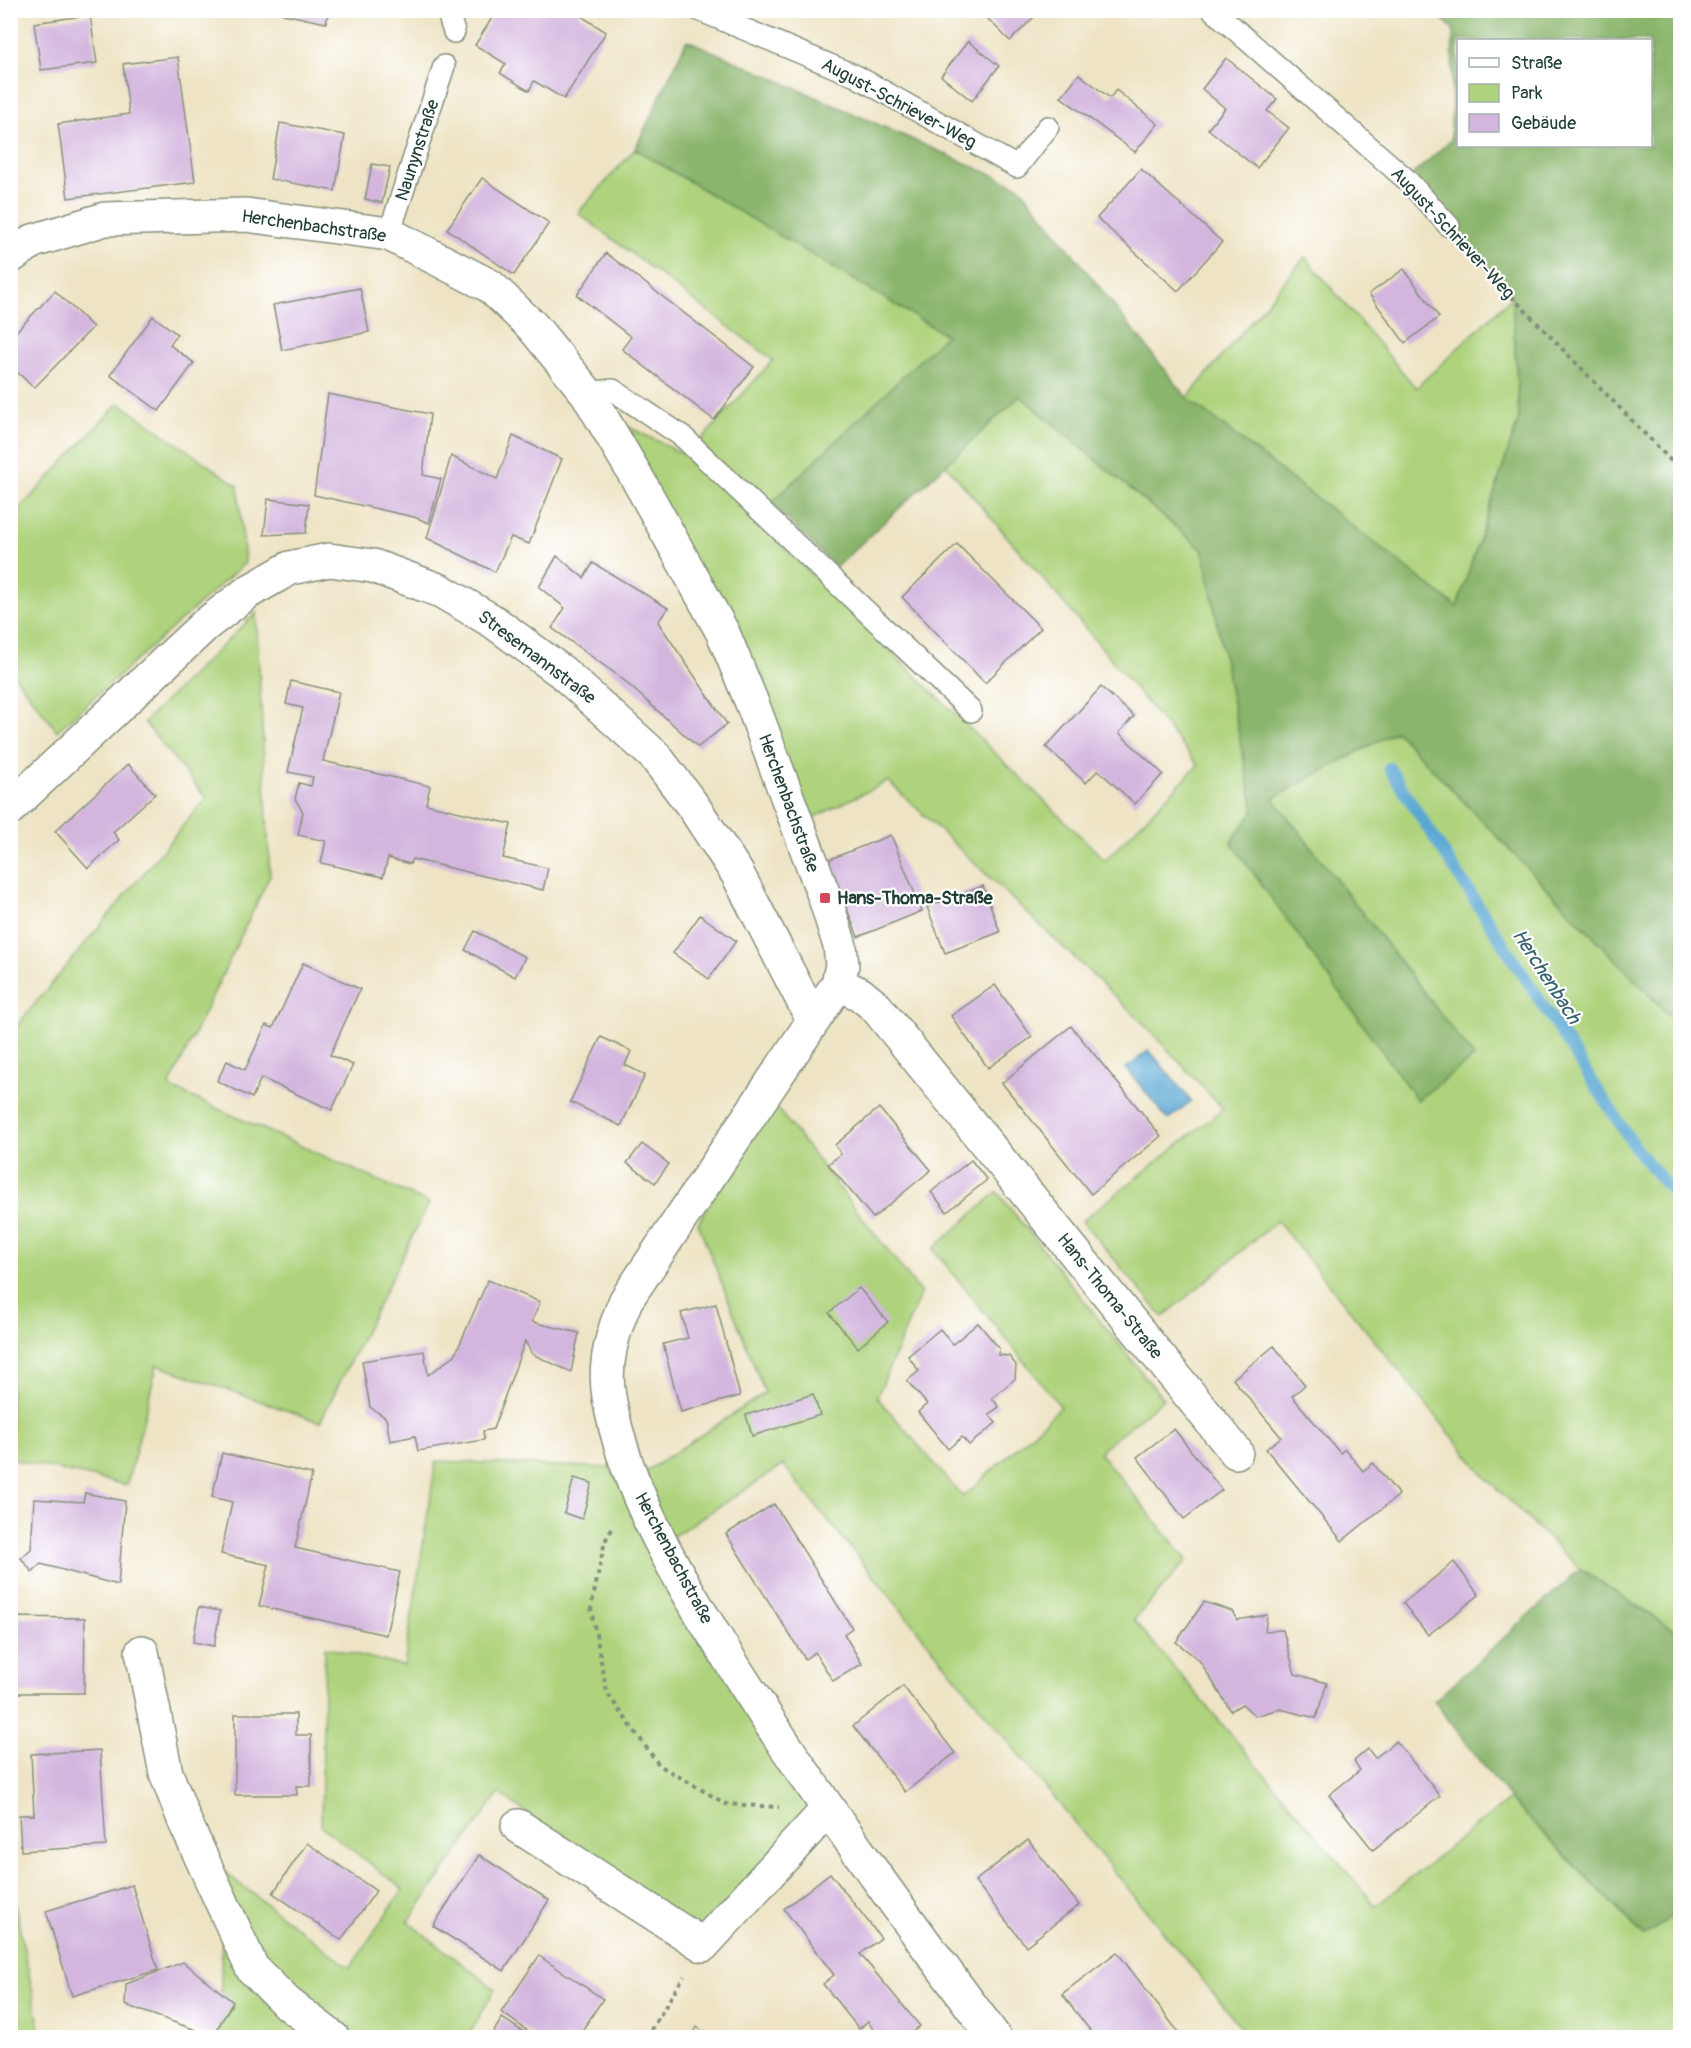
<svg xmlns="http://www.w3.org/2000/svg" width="1691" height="2048" font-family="Pangolin,sans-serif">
  <rect width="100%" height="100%" fill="#fff"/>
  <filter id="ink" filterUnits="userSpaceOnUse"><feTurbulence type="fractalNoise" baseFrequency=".0167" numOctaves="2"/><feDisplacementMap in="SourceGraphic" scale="12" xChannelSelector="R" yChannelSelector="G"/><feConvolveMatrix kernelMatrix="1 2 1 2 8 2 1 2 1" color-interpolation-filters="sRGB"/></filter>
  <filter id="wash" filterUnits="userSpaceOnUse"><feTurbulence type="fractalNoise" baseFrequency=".008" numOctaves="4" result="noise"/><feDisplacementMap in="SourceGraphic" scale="24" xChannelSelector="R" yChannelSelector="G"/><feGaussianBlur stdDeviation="1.35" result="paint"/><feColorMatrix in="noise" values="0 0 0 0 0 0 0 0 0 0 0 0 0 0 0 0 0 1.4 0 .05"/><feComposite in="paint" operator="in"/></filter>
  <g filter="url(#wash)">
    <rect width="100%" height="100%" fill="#eee4c5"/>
    <!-- green -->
    <g fill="#aed37c" stroke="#668858" stroke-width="1.5">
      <path d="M635,149L947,335L771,503L757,521L1105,860L1198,765L1098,643L946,465L1020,396L1203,550L1254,810L1417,1100L1474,1057L1273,798L1396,731L1680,1027V1634L1580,1569L1487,1479L1277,1221L1163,1317L1082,1221L1223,1109L1140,1020L888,781L811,819L617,421L687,456L773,360L578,213Z"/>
      <path d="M1305,257L1416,388L1512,297L1519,418L1457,607L1187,398Z"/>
      <path d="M119,403L238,486L245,563L57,731L11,671V518Z"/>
      <path d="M256,613L270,875L169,1087L429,1203L320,1422L157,1365L127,1485L11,1459V1379L18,1351L10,1350L11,1039L14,1029L206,798L144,722Z"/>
      <path d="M770,1099L921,1293L877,1397L963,1497L1061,1407L933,1249L997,1192L1163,1399L1099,1452L1187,1560L1134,1620L1376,1906L1510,1799L1643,1936L1680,1910V2037H1249L783,1465L669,1539L642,1474L765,1393L698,1223Z"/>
      <path d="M436,1461L610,1468L818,1813L702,1939L499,1793L408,1922L495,1989L468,2037L220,2038L223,1871L350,1968L403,1889L321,1826L325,1647L404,1666Z"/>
      <path d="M11,1885L41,2034L11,2031Z"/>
    </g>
    <!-- forest -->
    <g fill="#8ab56c" stroke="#547950" stroke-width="1.5" fill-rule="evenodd">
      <path d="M1434,11H1680V1027L1396,731L1273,798L1474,1057L1417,1100L1231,842L1254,810L1203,550L1020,396L836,567L771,503L946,335L635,149L687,40L1020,187L1187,398L1457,607L1519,418L1512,297L1407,180L1451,140L1453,29ZM1458,40H1650V146H1458Z"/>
      <path d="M1580,1569L1680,1634V1910L1644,1936L1510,1799L1434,1701Z"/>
    </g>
    <!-- water -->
    <path fill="#5aa7d3" stroke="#3c7284" stroke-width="1.5" d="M1149,1050L1191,1101L1168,1120L1126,1068Z"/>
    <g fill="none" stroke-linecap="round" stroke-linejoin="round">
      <!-- stream -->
      <path stroke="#5aa7d3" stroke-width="12" d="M1389,768L1639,1153L1680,1200"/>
    </g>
    <g id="blocks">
      <!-- building -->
      <g fill="#d3b5de">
        <path d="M284,10H329L326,23L283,14Z"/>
        <path d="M497,10H580L578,14L606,32L564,99L534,81L529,91L500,73L506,64L475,45Z"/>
        <path d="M979,10H1041L1010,41Z"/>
        <path d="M90,15L97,63L41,70L34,23Z"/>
        <path d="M968,41L999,66L972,101L941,76Z"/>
        <path d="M178,57L195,182L68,198L58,124L129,114L123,64Z"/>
        <path d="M1226,58L1277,99L1267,111L1289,128L1257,168L1208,129L1225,108L1202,89Z"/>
        <path d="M1079,74L1110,98L1116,90L1158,124L1135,152L1061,97Z"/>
        <path d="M280,123L345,135L335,191L270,179Z"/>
        <path d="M372,164L390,167L382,203L365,199Z"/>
        <path d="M1141,169L1222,242L1178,291L1097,218Z"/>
        <path d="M482,178L549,223L514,275L447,229Z"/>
        <path d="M606,253L754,367L714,420L622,349L631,337L577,295Z"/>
        <path d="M1404,269L1439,317L1405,343L1369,294Z"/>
        <path d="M360,288L369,332L282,350L273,305Z"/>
        <path d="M55,291L93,327L34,388L10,365V338Z"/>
        <path d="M153,316L177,334L170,345L194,363L159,411L110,375Z"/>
        <path d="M328,394L430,414L423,475L441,479L429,523L414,517L314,495Z"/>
        <path d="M513,436L562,459L529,544L511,537L495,572L427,538L451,456L497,479Z"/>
        <path d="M268,499L309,504L306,533L264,535Z"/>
        <path d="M957,544L1041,628L985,683L902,597Z"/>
        <path d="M557,556L584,578L593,563L668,608L658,622L727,724L698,747L620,677L552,628L565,608L539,587Z"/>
        <path d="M291,681L339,692L323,761L430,786L426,804L511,824L503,858L548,868L543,890L412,859L410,864L388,858L383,877L321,863L326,841L298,835L303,812L295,799L299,783L311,786L313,777L288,772L303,708L286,704Z"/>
        <path d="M1101,687L1134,716L1119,733L1163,774L1135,804L1098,770L1086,783L1046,747Z"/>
        <path d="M128,764L155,794L113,832L119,840L88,868L55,831Z"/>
        <path d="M891,835L922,911L858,937L828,860Z"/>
        <path d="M983,886L1000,932L945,953L927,907Z"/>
        <path d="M700,915L736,941L709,979L673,953Z"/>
        <path d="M475,931L525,957L515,977L465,950Z"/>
        <path d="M303,963L360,989L330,1055L353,1065L332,1110L261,1078L252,1098L217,1081L227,1061L245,1070L266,1025L273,1028Z"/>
        <path d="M995,985L1032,1037L988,1068L951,1016Z"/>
        <path d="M1071,1026L1161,1136L1091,1194L1002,1083Z"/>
        <path d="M601,1037L631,1051L625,1065L645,1075L621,1126L570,1102Z"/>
        <path d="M879,1108L931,1170L873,1218L828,1164L841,1154L835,1145Z"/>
        <path d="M642,1144L669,1164L655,1183L627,1163Z"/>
        <path d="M971,1160L987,1180L947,1212L931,1192Z"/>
        <path d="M488,1280L540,1302L532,1322L579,1333L571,1372L532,1354L525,1341L493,1429L483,1431L484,1440L418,1451L415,1436L390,1441L386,1418L370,1407L362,1361L424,1351L428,1375L455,1355Z"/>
        <path d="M859,1288L888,1322L858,1348L829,1313Z"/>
        <path d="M716,1304L740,1396L681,1412L663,1344L688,1338L681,1313Z"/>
        <path d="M978,1323L999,1348L998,1355L1009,1356L1016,1365L1015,1379L992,1398L999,1407L989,1414L996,1423L969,1445L962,1437L948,1449L918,1412L927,1404L907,1381L919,1371L908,1356L940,1329L953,1344Z"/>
        <path d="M1274,1346L1305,1385L1292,1396L1340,1453L1345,1449L1363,1471L1373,1463L1399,1495L1342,1541L1266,1449L1281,1437L1233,1379Z"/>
        <path d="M813,1394L820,1415L752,1436L746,1415Z"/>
        <path d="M1174,1429L1222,1490L1184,1519L1137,1457Z"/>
        <path d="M222,1453L312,1474L295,1548L400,1572L386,1635L259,1606L269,1565L221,1554L232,1502L212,1497Z"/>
        <path d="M574,1478L592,1483L582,1519L564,1513Z"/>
        <path d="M85,1493L125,1501L118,1585L41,1564L32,1572L21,1558L31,1549L34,1499L83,1502Z"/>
        <path d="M774,1504L852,1628L844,1634L862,1664L833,1681L815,1652L805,1659L726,1534Z"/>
        <path d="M1454,1562L1479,1595L1428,1635L1403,1603Z"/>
        <path d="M1204,1602L1232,1611L1237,1620L1267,1615L1265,1631L1283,1630L1295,1674L1327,1683L1316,1718L1280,1709L1255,1716L1242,1704L1231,1711L1199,1660L1176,1642Z"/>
        <path d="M199,1607L220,1611L214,1646L193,1642Z"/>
        <path d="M10,1617L85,1618L84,1693H10Z"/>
        <path d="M903,1686L955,1753L905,1792L853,1726Z"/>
        <path d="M235,1714H296V1735H311V1786H296L297,1795H235Z"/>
        <path d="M1396,1741L1440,1796L1373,1850L1329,1795L1360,1770L1354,1761L1368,1749L1375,1758Z"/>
        <path d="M100,1750L106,1846L21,1851L19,1815H34L31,1754Z"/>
        <path d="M1028,1840L1079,1905L1026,1946L975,1881Z"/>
        <path d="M307,1843L376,1891L341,1940L273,1893Z"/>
        <path d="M479,1855L549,1900L504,1971L433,1926Z"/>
        <path d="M830,1873L881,1938L860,1954L920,2026L904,2038H878L868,2021L859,2029L823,1984L834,1975L784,1909Z"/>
        <path d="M132,1885L158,1970L72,1996L46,1911Z"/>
        <path d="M1117,1952L1183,2038H1096L1062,1994Z"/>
        <path d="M539,1956L603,1999L577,2038H538L501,2012Z"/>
        <path d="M183,1962L233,2002L213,2036L125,2005L126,1984Z"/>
        <path d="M502,2018L533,2038H490Z"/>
        <path d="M697,2027L712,2038H691Z"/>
      </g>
    </g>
  </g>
  <g filter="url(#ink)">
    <use href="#blocks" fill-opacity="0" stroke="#86907c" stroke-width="1.5"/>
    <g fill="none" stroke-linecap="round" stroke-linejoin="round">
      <!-- service casing -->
      <g stroke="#86907c" stroke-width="24">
        <g id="service">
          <path d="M447,10L454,32"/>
          <path d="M699,10L856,76L1017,167L1048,127"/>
          <path d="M1213,10L1407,180L1449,226"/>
          <path d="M389,234L444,66"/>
          <path d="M587,393L613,390L682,436L971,711"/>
        </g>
      </g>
      <!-- minor casing -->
      <g stroke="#86907c" stroke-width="36">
        <g id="minor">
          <path d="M10,257L33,241L105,219L246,215L389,234L490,286L533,327L587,393L636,476L723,633L752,703L825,898L840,946L842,965L838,984L626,1300C613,1331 603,1363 609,1397C626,1495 682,1584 734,1667C815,1795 904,1916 995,2038"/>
          <path d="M10,808L205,625L248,592L290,568L329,560L373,566L441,591L494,622L562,672L655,756L693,806L737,873L813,1020"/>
          <path d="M838,984L860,994L876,1007L1236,1452"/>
          <path d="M142,1652L166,1773L185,1822L252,1968L286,2002L333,2038"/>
          <path d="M518,1826L703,1945L828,1809"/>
        </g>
      </g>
      <!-- path -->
      <g stroke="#86907c" stroke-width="4" stroke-dasharray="4.5 4.5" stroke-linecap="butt">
        <path d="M1470,249L1512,297L1680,470"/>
        <path d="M612,1529L605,1541L591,1608L607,1693L659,1765L726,1804L779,1807"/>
        <path d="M646,2038L684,1976"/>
      </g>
      <!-- service -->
      <use href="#service" stroke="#fff" stroke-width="21"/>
      <!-- minor -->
      <use href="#minor" stroke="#fff" stroke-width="33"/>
    </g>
  </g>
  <!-- markers -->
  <rect fill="#d1495b" stroke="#fff" stroke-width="2" x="819" y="892" width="12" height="12" rx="3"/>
  <g text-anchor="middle" stroke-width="4.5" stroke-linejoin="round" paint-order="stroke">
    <!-- street labels -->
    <g font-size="18" fill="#1f3d34" stroke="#fff">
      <text transform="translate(899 103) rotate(28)" y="6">August-Schriever-Weg</text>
      <text transform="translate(417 150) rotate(-72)" y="6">Naunynstraße</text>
      <text transform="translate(314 226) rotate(8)" y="6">Herchenbachstraße</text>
      <text transform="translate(1453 233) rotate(47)" y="6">August-Schriever-Weg</text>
      <text transform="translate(537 657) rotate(37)" y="6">Stresemannstraße</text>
      <text transform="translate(789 803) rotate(70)" y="6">Herchenbachstraße</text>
      <text transform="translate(1110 1296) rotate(51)" y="6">Hans-Thoma-Straße</text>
      <text transform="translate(674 1558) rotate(62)" y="6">Herchenbachstraße</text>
    </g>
    <!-- poi labels -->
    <g font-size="18" font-weight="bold" fill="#1f3d34" stroke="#fff" text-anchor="start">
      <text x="837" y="904">Hans-Thoma-Straße</text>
    </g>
    <!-- water labels -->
    <g font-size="20" font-style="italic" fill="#34626c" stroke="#fff">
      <text transform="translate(1547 976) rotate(57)" y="7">Herchenbach</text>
    </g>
  </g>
  <!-- margin -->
  <rect width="1691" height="2048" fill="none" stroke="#fff" stroke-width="36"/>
  <!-- legend -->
  <rect x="1457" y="39" width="195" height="108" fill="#ffffff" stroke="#a5b1ae" stroke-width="1.5"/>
  <rect x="1469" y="58" width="30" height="9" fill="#ffffff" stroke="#a5b1ae" stroke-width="1.5"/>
  <text x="1511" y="69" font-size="18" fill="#1f3d34">Straße</text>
  <rect x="1469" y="84" width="30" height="18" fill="#aed37c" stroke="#a5b1ae" stroke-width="1.5"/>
  <text x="1511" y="99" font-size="18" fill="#1f3d34">Park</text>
  <rect x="1469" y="114" width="30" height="18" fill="#d3b5de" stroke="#a5b1ae" stroke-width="1.5"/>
  <text x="1511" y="129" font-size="18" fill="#1f3d34">Gebäude</text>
</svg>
